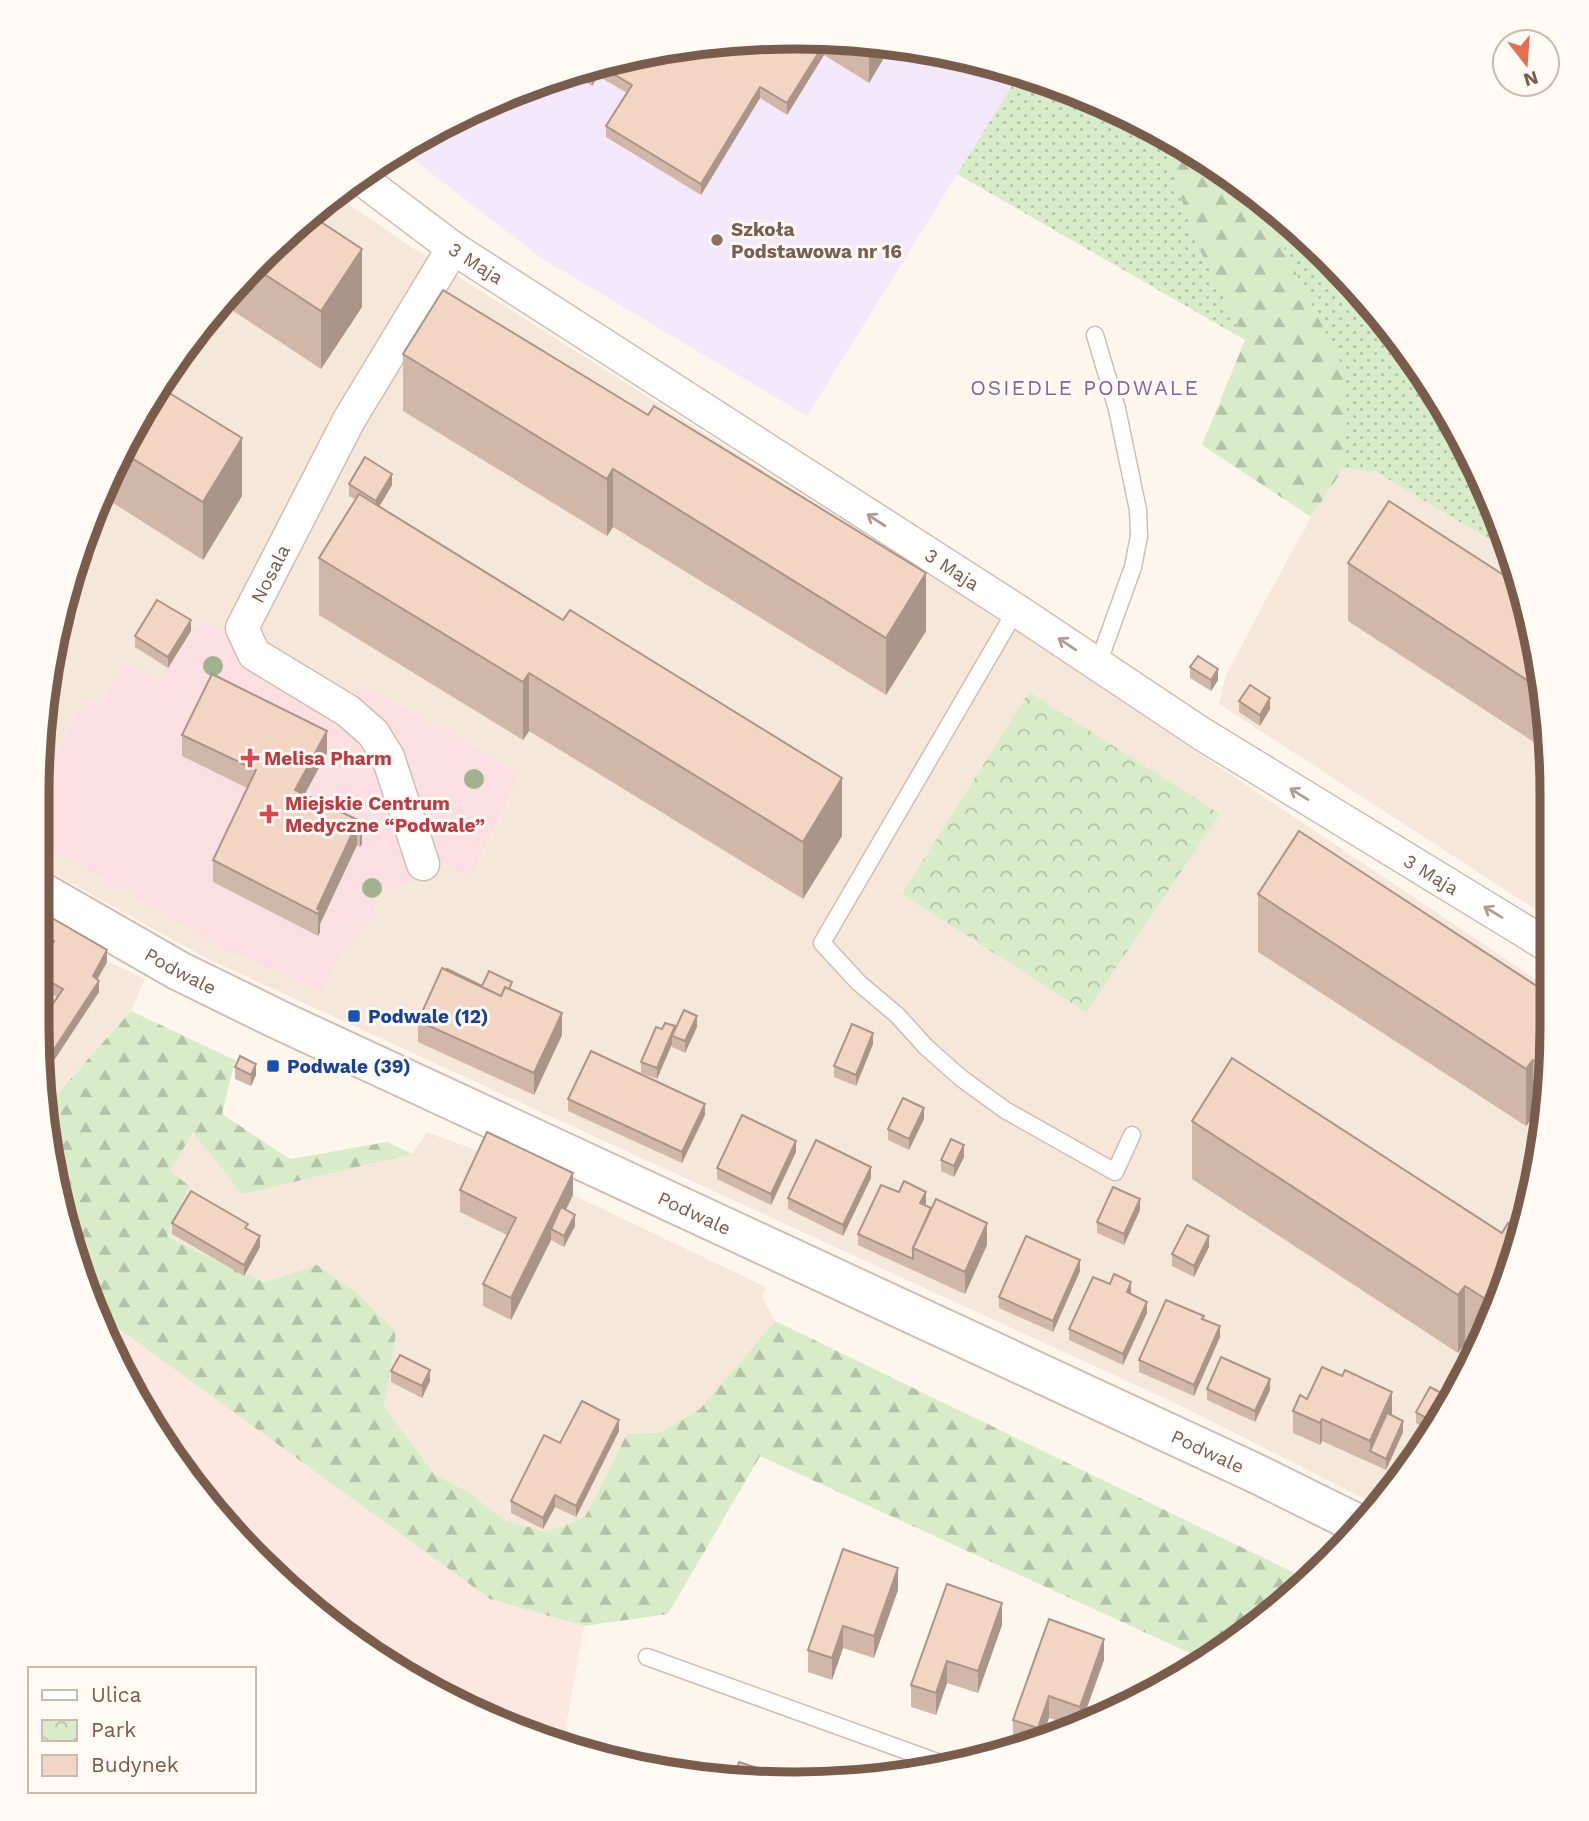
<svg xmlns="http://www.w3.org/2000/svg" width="1589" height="1821" font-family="'Work Sans',sans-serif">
  <defs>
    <pattern id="grass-dots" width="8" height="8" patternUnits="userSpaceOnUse" patternTransform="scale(1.75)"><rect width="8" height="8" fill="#d8ecc9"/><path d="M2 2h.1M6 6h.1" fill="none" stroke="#b4c2a5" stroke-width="1.8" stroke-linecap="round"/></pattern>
    <pattern id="forest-firs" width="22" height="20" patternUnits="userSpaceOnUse" patternTransform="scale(1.75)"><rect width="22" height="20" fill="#d8ecc9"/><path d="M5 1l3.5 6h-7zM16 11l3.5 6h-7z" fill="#b4c2a5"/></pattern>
    <pattern id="park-crowns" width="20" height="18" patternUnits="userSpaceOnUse" patternTransform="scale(1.75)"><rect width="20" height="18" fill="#d8ecc9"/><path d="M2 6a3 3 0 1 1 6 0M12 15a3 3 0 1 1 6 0" fill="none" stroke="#b4c2a5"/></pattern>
  </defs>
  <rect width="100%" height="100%" fill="#fdf6ec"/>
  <!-- residential -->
  <g fill="#f5e8da">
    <path d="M336,195L405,243L1012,628L1552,990V1027L1538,1175L1495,1316L1424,1448L1375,1504L1175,1403L208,959L38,865V745L51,647L77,551L138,416L194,333L295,225Z"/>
    <path d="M1344,468L1376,472L1512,553L1551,745L1552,920L1219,704L1226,675L1271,590L1311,517Z"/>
    <path d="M37,921L107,961L145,979L131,1011L55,1095L45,1088L37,1027Z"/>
    <path d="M193,1131L243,1193L412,1154L427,1132L487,1154L766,1287L762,1297L775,1321L700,1409L661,1432L627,1434L585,1517L546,1532L502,1519L470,1493L434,1474L384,1406L396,1333L317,1265L264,1282L166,1237L189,1186L169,1172Z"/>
  </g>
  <!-- commercial -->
  <path fill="#fde8e0" d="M96,1311L490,1599L584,1626L563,1744L504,1726L334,1628L225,1526L115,1362Z"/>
  <!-- education -->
  <path fill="#f3e8fa" d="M844,38L991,63L1020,73L807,416L541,258L400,149L416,138L551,77L696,43Z"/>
  <!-- medical -->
  <path fill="#fbdfe3" d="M202,620L353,698L362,685L520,772L471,877L441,862L423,877L373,896L376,913L342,951L321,993L201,936L38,840V787L86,699L99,706L125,663L159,680Z"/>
  <!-- grass -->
  <path fill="url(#grass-dots)" d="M1020,73L1130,115L1256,194L1364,295L1451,416L1512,553L1376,472L1344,468L1299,401L1245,340L957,174Z"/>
  <!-- forest -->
  <g fill="url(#forest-firs)">
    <path d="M1162,135L1256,194L1293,228L1284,249L1344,369L1347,419L1344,468L1311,517L1202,445L1245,340L1193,236Z"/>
    <path d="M131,1011L235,1060L222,1114L290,1159L387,1142L412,1154L242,1194L193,1132L170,1171L189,1186L167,1237L264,1282L317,1265L357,1293L396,1333L384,1406L434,1474L470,1493L502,1519L546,1532L585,1517L627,1434L661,1432L700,1409L775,1321L1309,1580L1294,1596L1205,1660L760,1456L668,1614L584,1626L490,1599L96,1312L62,1222L45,1088L56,1095Z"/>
  </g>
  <!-- park -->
  <path fill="url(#park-crowns)" d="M1029,692L1220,814L1086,1012L902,894Z"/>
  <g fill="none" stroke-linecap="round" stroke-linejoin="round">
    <!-- service casing -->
    <g stroke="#d1beb0" stroke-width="19">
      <g id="service">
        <path d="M1095,335L1117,409L1138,510L1139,536L1133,567L1098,664"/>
        <path d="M1016,610L822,943L859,983L897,1015L926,1047L961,1078L1005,1110L1115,1172L1132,1135"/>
        <path d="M647,1657L940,1763"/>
      </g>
    </g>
    <!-- minor casing -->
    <g stroke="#d1beb0" stroke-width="35">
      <g id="minor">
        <path id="s1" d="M360,178L453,248L1016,610L1202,734L1552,948"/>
        <path id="s2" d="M423,864L388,757L373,733L348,711L254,654L242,628L349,420L453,248"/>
      </g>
    </g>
    <!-- tertiary casing -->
    <g stroke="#d1beb0" stroke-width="42">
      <g id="tertiary">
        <path id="s3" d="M38,890L179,971L279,1020L1255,1473L1358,1524"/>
      </g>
    </g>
    <!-- service -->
    <use href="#service" stroke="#fff" stroke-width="16"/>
    <!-- minor -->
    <use href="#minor" stroke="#fff" stroke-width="32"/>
    <!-- tertiary -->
    <use href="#tertiary" stroke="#fff" stroke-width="38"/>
  </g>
  <!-- trees -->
  <g fill="#a0b28e">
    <circle cx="213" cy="666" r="10"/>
    <circle cx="474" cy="779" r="10"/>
    <circle cx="372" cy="888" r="10"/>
  </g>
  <!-- wall -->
  <g fill="#d1b7a8">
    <path d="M844,38L891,46L869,83L824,55L787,115L760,98L701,195L606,137V126L627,93L598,76L592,86L570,72L696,43Z"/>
    <path d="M295,225L362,307L321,369L221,303Z"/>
    <path d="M403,354L926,631L886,695L613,527L607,536L403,411Z"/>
    <path d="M138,416L242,496L203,560L102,496Z"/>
    <path d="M349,484L392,485L379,507L842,836L803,899L529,731L523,740L319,615V558L356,500L349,496Z"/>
    <path d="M1348,563L1519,585L1551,745V753L1348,621Z"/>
    <path d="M191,631L168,668L135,647V636Z"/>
    <path d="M1190,667L1218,680L1211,691L1190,678Z"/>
    <path d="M1239,701L1270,709L1260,726L1239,712Z"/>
    <path d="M182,735L327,753L305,794L362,822V844L360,847L357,845L320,924V932L318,936L213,882V860L247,788L182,756Z"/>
    <path d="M1258,894L1552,1027L1543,1123L1533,1117L1526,1126L1258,952Z"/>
    <path d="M43,934L107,962L97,980L99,992L49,1068L42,1063L37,1027L57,997L37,985V969L49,949L43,945Z"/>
    <path d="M482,986L512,990L562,1035L534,1095L418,1042V1021Z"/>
    <path d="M697,1027L685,1053L672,1047V1044L657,1079L641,1073V1062L662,1029L675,1030Z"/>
    <path d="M873,1044L856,1086L834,1077V1066Z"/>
    <path d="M235,1067L256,1075L251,1086L235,1079Z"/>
    <path d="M568,1099L705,1115L682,1163L568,1111Z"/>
    <path d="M924,1119L909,1150L888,1140V1129Z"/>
    <path d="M1192,1121L1502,1233L1520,1232L1495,1316L1476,1351L1465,1343L1458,1353L1192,1179Z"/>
    <path d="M796,1152L771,1205L717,1179V1168Z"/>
    <path d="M964,1157L954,1177L941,1171V1160Z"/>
    <path d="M871,1178L843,1236L788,1209V1198Z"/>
    <path d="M460,1190L573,1195L566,1210L575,1226L564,1247L551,1240L511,1320L483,1306V1284L507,1235L460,1212Z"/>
    <path d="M926,1203L925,1205L987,1245L965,1294L858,1245V1234Z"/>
    <path d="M1140,1210L1124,1245L1097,1233V1222Z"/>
    <path d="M172,1223L248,1229L260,1247L244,1276L172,1234Z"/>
    <path d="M1209,1247L1194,1277L1172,1266V1254Z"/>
    <path d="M1080,1271L1053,1332L999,1308V1297Z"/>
    <path d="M1131,1293V1294L1147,1313L1123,1365L1069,1340V1329Z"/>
    <path d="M1204,1320L1220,1337L1194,1396L1139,1372V1360Z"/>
    <path d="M391,1371L430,1381L422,1398L391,1382Z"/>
    <path d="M1207,1389L1270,1390L1255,1422L1207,1400Z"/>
    <path d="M1451,1398L1438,1422V1417L1430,1431L1416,1423V1412L1445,1406Z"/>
    <path d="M1307,1399L1392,1414L1391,1415L1403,1432L1386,1470L1322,1441L1320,1445L1293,1433V1411Z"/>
    <path d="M619,1431L576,1517L555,1507L543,1529L511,1513V1501L560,1443Z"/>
    <path d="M898,1590L874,1658L843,1648L832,1680L808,1672V1650Z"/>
    <path d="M1002,1625L978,1693L947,1683L936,1715L911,1707V1685Z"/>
    <path d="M1104,1660L1081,1724L1076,1727L1049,1718L1038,1744L1026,1746L1013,1742V1720Z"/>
  </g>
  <!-- shaded-wall -->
  <g fill="#aa9588">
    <path d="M873,43L891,46L869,83V50Z"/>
    <path d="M824,44V55L787,115V103Z"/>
    <path d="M597,66H598V76L592,86V75Z"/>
    <path d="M760,87V98L701,195V184Z"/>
    <path d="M362,249V307L321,369V311Z"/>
    <path d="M242,438V496L203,560V502Z"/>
    <path d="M613,469V527L607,536V479Z"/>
    <path d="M392,474V485L376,512V501Z"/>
    <path d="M926,573V631L886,695V638Z"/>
    <path d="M191,620V631L168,668V657Z"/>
    <path d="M1218,669V680L1211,691V680Z"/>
    <path d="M529,673V731L523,740V682Z"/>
    <path d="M1270,698V709L1260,726V715Z"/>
    <path d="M327,731V753L295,812V790Z"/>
    <path d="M842,778V836L803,899V842Z"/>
    <path d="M362,822V844L360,847V825Z"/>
    <path d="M357,823V845L320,924V932L318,936V914L317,909Z"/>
    <path d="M107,950V962L93,987V976Z"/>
    <path d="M99,981V992L49,1068V1057Z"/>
    <path d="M562,1013V1035L534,1095V1073Z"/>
    <path d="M697,1016V1027L685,1053V1041Z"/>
    <path d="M675,1026V1037L672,1036V1044L657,1079V1068Z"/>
    <path d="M873,1033V1044L856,1086V1075Z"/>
    <path d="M1533,1060V1117L1526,1126V1069Z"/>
    <path d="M256,1064V1075L251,1086V1075Z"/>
    <path d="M705,1104V1115L682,1163V1152Z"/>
    <path d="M924,1108V1119L909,1150V1139Z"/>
    <path d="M796,1141V1152L771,1205V1194Z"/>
    <path d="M964,1145V1157L954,1177V1166Z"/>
    <path d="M871,1167V1178L843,1236V1225Z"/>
    <path d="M573,1173V1195L555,1231L551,1229V1240L511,1320V1298Z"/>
    <path d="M926,1192V1203L920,1214V1203Z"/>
    <path d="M1140,1199V1210L1124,1245V1234Z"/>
    <path d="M575,1215V1226L564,1247V1236Z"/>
    <path d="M987,1223V1245L965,1294V1272Z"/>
    <path d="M260,1236V1247L244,1276V1265Z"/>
    <path d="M1209,1236V1247L1194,1277V1266Z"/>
    <path d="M1080,1260V1271L1053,1332V1321Z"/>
    <path d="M1131,1282V1293L1127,1304V1292Z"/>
    <path d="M1465,1286V1343L1458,1353V1295Z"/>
    <path d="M1147,1302V1313L1123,1365V1354Z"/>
    <path d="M1220,1326V1337L1194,1396V1385Z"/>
    <path d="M430,1370V1381L422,1398V1386Z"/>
    <path d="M1270,1379V1390L1255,1422V1411Z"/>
    <path d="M1392,1392V1414L1374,1453L1370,1451V1462V1441Z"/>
    <path d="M1445,1395V1406L1430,1431V1420Z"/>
    <path d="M1322,1419V1441L1320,1445V1423Z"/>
    <path d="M619,1420V1431L576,1517V1506Z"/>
    <path d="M1403,1421V1432L1386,1470V1459Z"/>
    <path d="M555,1495V1507L543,1529V1518Z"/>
    <path d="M898,1568V1590L874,1658V1636Z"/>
    <path d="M1002,1603V1625L978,1693V1671Z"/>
    <path d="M843,1626V1648L832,1680V1658Z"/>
    <path d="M1104,1639V1660L1081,1724L1080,1725V1707Z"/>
    <path d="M947,1661V1683L936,1715V1693Z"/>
    <path d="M1049,1696V1718L1040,1743L1038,1744V1728Z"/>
  </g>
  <!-- building -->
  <g fill="#f3d5c3" stroke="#aa9588" stroke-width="2">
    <path d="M817,39L824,44L787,103L760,87L701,184L606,126L632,85L600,66L696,43Z"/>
    <path d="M851,39L873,43L869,50Z"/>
    <path d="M597,66L592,75L583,69Z"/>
    <path d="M309,214L362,249L321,311L255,268L295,225Z"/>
    <path d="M443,290L648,415L654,406L926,573L886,638L613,469L607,479L403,354Z"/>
    <path d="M158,386L242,438L203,502L122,452L138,416Z"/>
    <path d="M365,457L392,474L376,501L349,484Z"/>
    <path d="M359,494L563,620L570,610L842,778L803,842L529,673L523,682L319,558Z"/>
    <path d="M1389,501L1519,585L1539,688L1348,563Z"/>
    <path d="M157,600L191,620L168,657L135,636Z"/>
    <path d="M1198,656L1218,669L1211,680L1190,667Z"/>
    <path d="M212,674L327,731L295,790L362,822L360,825L357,823L317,909L320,910L318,914L213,860L256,770L182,735Z"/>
    <path d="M1250,685L1270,698L1260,715L1239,701Z"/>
    <path d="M1299,831L1552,996V1027L1548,1069L1533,1060L1526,1069L1258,894Z"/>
    <path d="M52,918L107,950L93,976L99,981L49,1057L40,1051L37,1027L63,989L37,974V969L54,941L43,934Z"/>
    <path d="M442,968L501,996L505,987L562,1013L534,1073L418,1021Z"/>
    <path d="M447,969L482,986L489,971L512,982L509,989L505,987L501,996L446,970Z"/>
    <path d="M684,1010L697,1016L685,1041L672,1036Z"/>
    <path d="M665,1023L675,1026L657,1068L641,1062L656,1027L662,1029Z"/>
    <path d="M852,1024L873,1033L856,1075L834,1066Z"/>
    <path d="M591,1051L705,1104L682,1152L568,1099Z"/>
    <path d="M240,1056L256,1064L251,1075L235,1067Z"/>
    <path d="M1232,1058L1502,1233L1508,1223L1520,1232L1498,1307L1465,1286L1458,1295L1192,1121Z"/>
    <path d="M903,1098L924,1108L909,1139L888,1129Z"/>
    <path d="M742,1115L796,1141L771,1194L717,1168Z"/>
    <path d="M487,1132L573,1173L511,1298L483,1284L516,1218L460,1190Z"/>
    <path d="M951,1139L964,1145L954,1166L941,1160Z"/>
    <path d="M816,1140L871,1167L843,1225L788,1198Z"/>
    <path d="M904,1181L926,1192L920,1203L931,1208L913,1248V1259L858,1234L881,1185L899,1192Z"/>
    <path d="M1113,1187L1140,1199L1124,1234L1097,1222Z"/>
    <path d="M191,1191L248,1224L245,1228L260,1236L244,1265L172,1223Z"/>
    <path d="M936,1199L987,1223L965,1272L913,1248Z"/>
    <path d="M561,1207L575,1215L564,1236L551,1229Z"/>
    <path d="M1187,1225L1209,1236L1194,1266L1172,1254Z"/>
    <path d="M1026,1236L1080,1260L1053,1321L999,1297Z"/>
    <path d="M1114,1274L1131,1282L1127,1292L1147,1302L1123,1354L1069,1329L1093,1277L1110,1284Z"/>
    <path d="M1166,1300L1204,1316L1202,1319L1220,1326L1194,1385L1139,1360Z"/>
    <path d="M400,1355L430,1370L422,1386L391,1371Z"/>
    <path d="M1221,1357L1270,1379L1255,1411L1207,1389Z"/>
    <path d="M1322,1367L1342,1376L1345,1370L1392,1392L1370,1441L1322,1419L1320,1423L1293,1411L1300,1395L1307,1399Z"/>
    <path d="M1430,1387L1445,1395L1430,1420L1416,1412Z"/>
    <path d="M1451,1398L1440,1418L1438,1416Z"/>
    <path d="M582,1401L619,1420L576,1506L555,1495L543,1518L511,1501L544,1435L560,1443Z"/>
    <path d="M1387,1413L1403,1421L1386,1459L1370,1451Z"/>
    <path d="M843,1549L898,1568L874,1636L843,1626L832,1658L808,1650Z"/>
    <path d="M947,1584L1002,1603L978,1671L947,1661L936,1693L911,1685Z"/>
    <path d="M1049,1619L1104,1639L1080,1707L1049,1696L1038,1728L1013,1720Z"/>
    <path d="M739,1762L781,1776V1779L735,1776Z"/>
  </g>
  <!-- one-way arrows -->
  <defs><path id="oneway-shaft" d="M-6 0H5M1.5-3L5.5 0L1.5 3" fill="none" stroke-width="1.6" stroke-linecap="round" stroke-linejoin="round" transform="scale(1.75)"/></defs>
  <g stroke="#af9d94">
    <use href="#oneway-shaft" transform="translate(876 520) rotate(-147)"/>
    <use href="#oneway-shaft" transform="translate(1067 644) rotate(-146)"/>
    <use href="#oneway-shaft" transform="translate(1299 794) rotate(-148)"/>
    <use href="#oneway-shaft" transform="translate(1493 912) rotate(-149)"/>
  </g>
  <!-- markers -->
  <circle fill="#8d6e63" stroke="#fffaf3" stroke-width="2.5" cx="717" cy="240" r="7"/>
  <g fill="#e0444e" stroke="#fffaf3" stroke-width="2.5">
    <path d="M246.5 747.5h7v7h7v7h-7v7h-7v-7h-7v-7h7z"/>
    <path d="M265.5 803.5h7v7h7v7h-7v7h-7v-7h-7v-7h7z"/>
  </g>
  <g fill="#1a4fb4" stroke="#fffaf3" stroke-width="2.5">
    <rect x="347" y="1009" width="14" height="14" rx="3.5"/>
    <rect x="266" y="1059" width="14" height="14" rx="3.5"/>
  </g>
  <g text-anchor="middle" stroke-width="6" stroke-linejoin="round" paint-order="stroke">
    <!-- education labels -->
    <g font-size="19" font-weight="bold" fill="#785e54" stroke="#fffaf3" text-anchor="start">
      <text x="731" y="236">Szkoła<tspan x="731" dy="22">Podstawowa nr 16</tspan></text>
    </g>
    <!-- street labels -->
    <g font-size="19" fill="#7a5c4d" stroke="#fffaf3">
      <text dy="7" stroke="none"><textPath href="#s1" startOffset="144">3 Maja</textPath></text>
      <text dy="7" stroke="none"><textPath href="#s1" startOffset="710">3 Maja</textPath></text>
      <text dy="7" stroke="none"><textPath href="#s2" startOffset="374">Nosala</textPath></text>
      <text dy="7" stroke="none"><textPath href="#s1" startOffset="1278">3 Maja</textPath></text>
      <text dy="7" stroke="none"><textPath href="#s3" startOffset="164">Podwale</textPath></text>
      <text dy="7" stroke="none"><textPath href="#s3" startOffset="732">Podwale</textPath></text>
      <text dy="7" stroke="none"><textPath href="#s3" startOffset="1298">Podwale</textPath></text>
    </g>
    <!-- health labels -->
    <g font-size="19" font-weight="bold" fill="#be3a42" stroke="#fffaf3" text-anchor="start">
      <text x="264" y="765">Melisa Pharm</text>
      <text x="285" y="810">Miejskie Centrum<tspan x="285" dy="22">Medyczne “Podwale”</tspan></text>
    </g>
    <!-- transit labels -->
    <g font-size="19" font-weight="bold" fill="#164399" stroke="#fffaf3" text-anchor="start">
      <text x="368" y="1023">Podwale (12)</text>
      <text x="287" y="1073">Podwale (39)</text>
    </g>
    <!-- neighbourhood labels -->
    <g font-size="21" letter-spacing="2" fill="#846695" stroke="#fffaf3">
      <text x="1085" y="395">OSIEDLE PODWALE</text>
    </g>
  </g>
  <!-- crop -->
  <path d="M0 0H1589V1821H0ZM794 49H795A745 745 0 0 1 1540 794V1027A745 745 0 0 1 795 1772H794A745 745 0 0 1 49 1027V794A745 745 0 0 1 794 49Z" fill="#fffaf3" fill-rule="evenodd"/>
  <path fill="none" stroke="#7a5c4d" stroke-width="9" d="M794 49H795A745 745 0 0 1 1540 794V1027A745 745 0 0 1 795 1772H794A745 745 0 0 1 49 1027V794A745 745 0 0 1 794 49Z"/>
  <!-- legend -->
  <rect x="28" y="1667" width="228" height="126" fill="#fffaf3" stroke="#cabbb1" stroke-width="2"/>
  <rect x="42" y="1690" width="35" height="10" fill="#ffffff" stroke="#cabbb1" stroke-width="2"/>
  <text x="91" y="1702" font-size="21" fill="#7a5c4d">Ulica</text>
  <rect x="42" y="1720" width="35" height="21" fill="url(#park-crowns)" stroke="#cabbb1" stroke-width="2"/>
  <text x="91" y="1737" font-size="21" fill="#7a5c4d">Park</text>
  <rect x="42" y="1755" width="35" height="21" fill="#f3d5c3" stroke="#cabbb1" stroke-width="2"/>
  <text x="91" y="1772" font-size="21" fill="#7a5c4d">Budynek</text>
  <!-- north arrow -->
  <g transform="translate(1526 63) rotate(163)"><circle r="33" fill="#fffaf3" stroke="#cabbb1" stroke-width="2"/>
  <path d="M0-5L12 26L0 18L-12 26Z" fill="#e76f51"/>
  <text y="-10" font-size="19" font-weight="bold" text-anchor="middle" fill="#7a5c4d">N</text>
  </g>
</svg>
